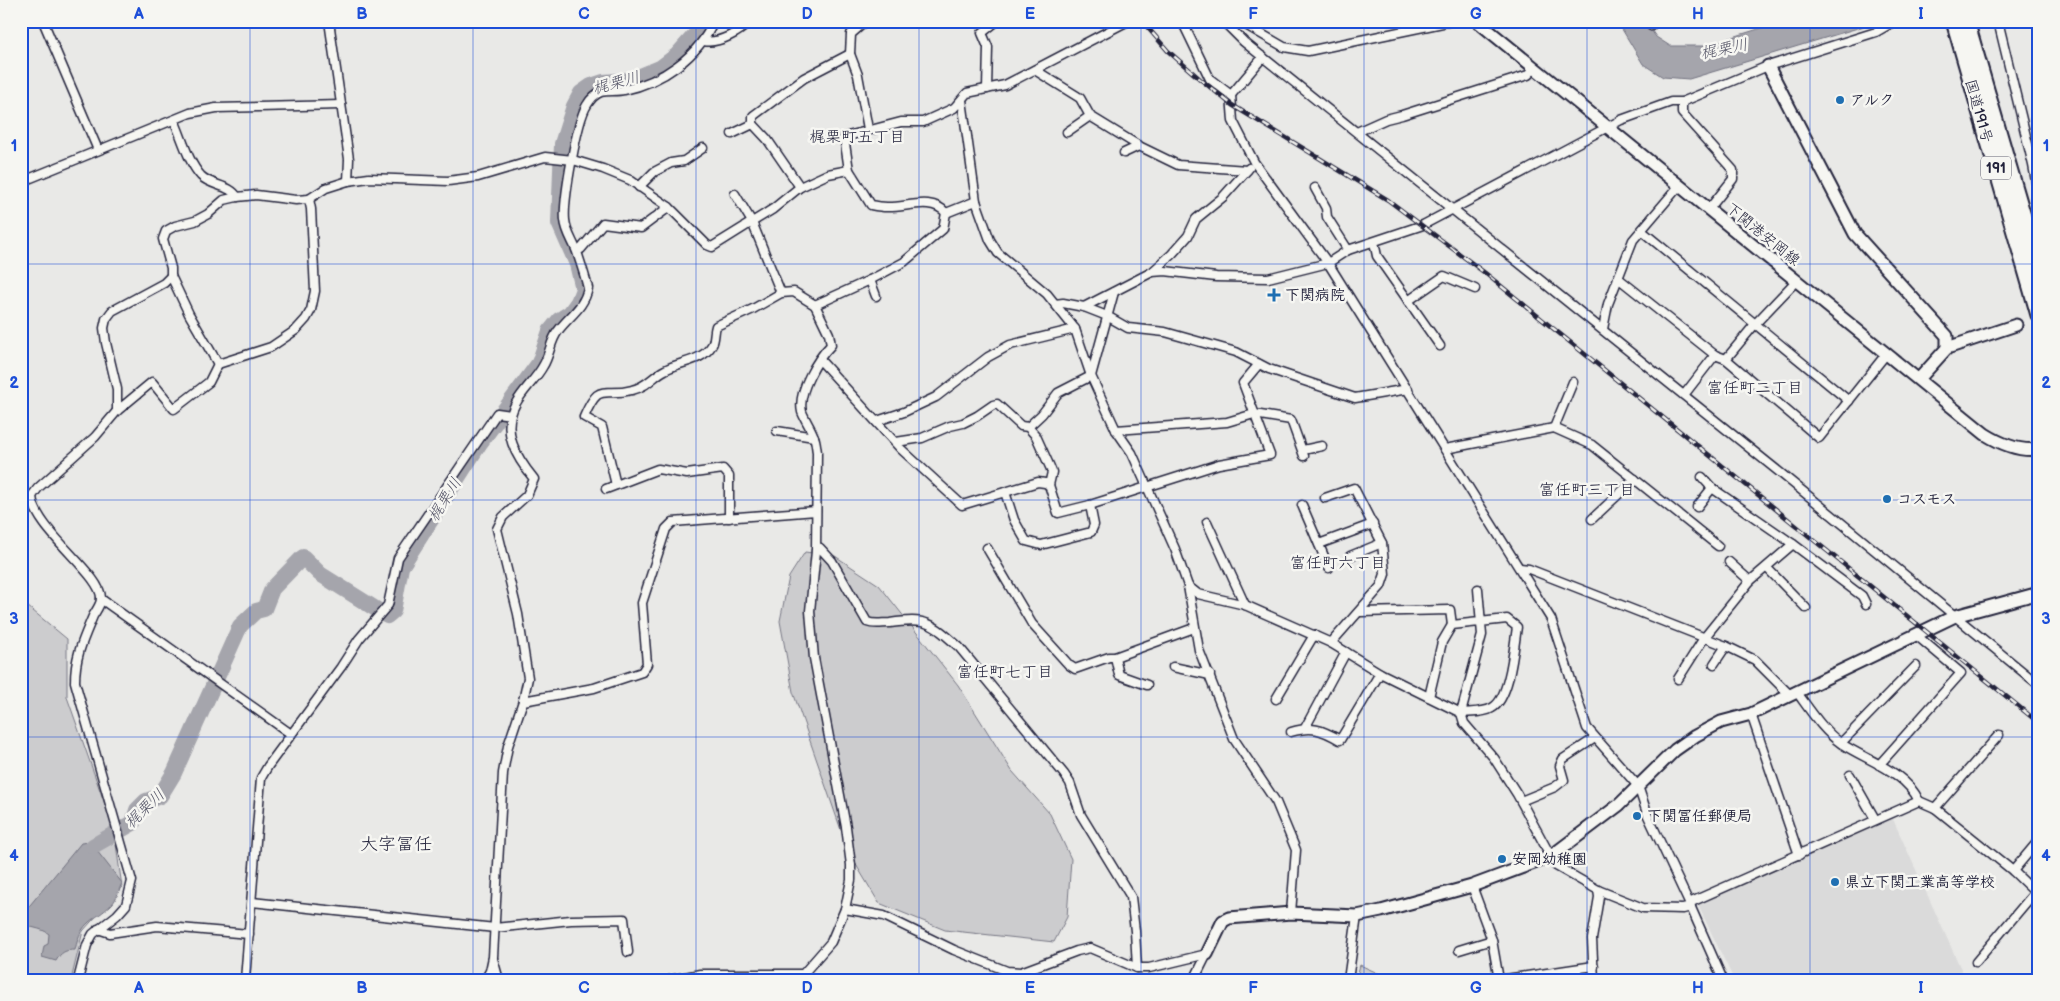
<svg xmlns="http://www.w3.org/2000/svg" width="2060" height="1001" font-family="'Balsamiq Sans','Klee One',sans-serif">
  <rect width="100%" height="100%" fill="#e9e9e7"/>
  <filter id="ink" filterUnits="userSpaceOnUse"><feTurbulence type="fractalNoise" baseFrequency=".02" numOctaves="2"/><feDisplacementMap in="SourceGraphic" scale="10" xChannelSelector="R" yChannelSelector="G"/><feConvolveMatrix kernelMatrix="1 2 1 2 8 2 1 2 1" color-interpolation-filters="sRGB"/></filter>
  <g filter="url(#ink)">
    <!-- built -->
    <path fill="#dadada" d="M1892,817L1966,980H1734L1698,905Z"/>
    <!-- green -->
    <g fill="#ccccce" stroke="#777784">
      <path d="M805,552L835,556L879,585L958,685L1012,771L1050,814L1071,859L1067,917L1054,942L945,930L879,903L849,853L793,692L780,621L789,577Z"/>
      <path d="M21,601L67,639V697L114,830L122,887L83,931L71,980H21Z"/>
      <path d="M1360,965L1393,980H1356Z"/>
    </g>
    <!-- water -->
    <g fill="#a5a5ac" stroke="#71717f">
      <path d="M1617,21H1645L1656,37L1670,46H1704L1784,21H1881L1689,79L1663,77L1643,64Z"/>
      <path d="M90,842L122,883C119,889 117,899 112,904C93,923 82,918 75,950C65,950 61,952 56,961L42,957L44,946L48,944L49,934C41,927 29,929 21,922V916L81,843Z"/>
    </g>
    <g fill="none" stroke-linecap="round" stroke-linejoin="round">
      <!-- river -->
      <path stroke="#a5a5ac" stroke-width="16" d="M93,846L133,823L137,810L146,801L160,796L174,773L240,626L256,611L264,609L272,589L303,557L320,574L387,616L393,611L401,567L480,443L539,363L550,331L559,320L570,313L578,302L583,289L577,264L559,223L562,144L574,106L581,93L591,86L603,82L631,80L660,68L677,55L700,29L704,21"/>
      <!-- street casing -->
      <g stroke="#22223b" stroke-width="11">
        <g id="street">
          <path d="M43,21L98,150"/>
          <path d="M329,21L349,159L348,181"/>
          <path d="M866,21L851,34L850,54L858,75L868,129"/>
          <path d="M1182,21L1210,79L1231,95L1233,121L1254,162L1328,263L1551,619L1587,728L1638,786L1648,816L1689,903L1723,980"/>
          <path d="M1223,21L1244,42L1783,475L2039,685"/>
          <path d="M1239,21L1284,47L1308,51L1452,21"/>
          <path d="M1648,21L1651,26"/>
          <path d="M1998,21L2033,165L2039,198"/>
          <path d="M704,41C719,44 740,32 750,21"/>
          <path d="M1035,70L1080,98L1090,116L1139,146L1178,165L1247,170"/>
          <path d="M987,89L988,47L982,33L997,21"/>
          <path d="M1231,95L1263,57"/>
          <path d="M962,100L976,201L990,240L998,253L1047,294L1075,329L1091,376L1116,430L1132,453L1175,549L1188,586L1199,650L1234,739L1276,802L1296,850L1291,913"/>
          <path d="M1682,102V113L1733,170V179L1709,209"/>
          <path d="M174,120C182,137 188,162 201,176C211,186 231,185 237,197"/>
          <path d="M1067,132L1090,116"/>
          <path d="M1357,132L1386,119L1402,115L1528,75L1535,68"/>
          <path d="M732,134L753,124"/>
          <path d="M1124,153L1139,146"/>
          <path d="M21,182L190,113L216,108L341,105"/>
          <path d="M639,187L654,172L671,163L684,161L703,148"/>
          <path d="M800,187L767,139L753,124V116L804,78L850,54"/>
          <path d="M1315,188L1326,208L1327,217L1348,250"/>
          <path d="M735,194L752,222L781,293"/>
          <path d="M946,213C932,196 906,208 887,207C882,207 876,206 871,205L849,170L844,137L901,122H923L954,108L967,93L1005,85L1128,21"/>
          <path d="M946,213L976,201"/>
          <path d="M1642,231L1849,401"/>
          <path d="M1374,242L1377,256L1440,346"/>
          <path d="M577,251L581,249L603,223L641,228L669,207"/>
          <path d="M1152,272L1165,271L1216,277L1268,278L1328,263L1348,250L1423,225L1621,120L1671,102H1682L1768,66L1876,32L1895,21"/>
          <path d="M1618,278L1715,355L1726,359L1819,438L1887,353"/>
          <path d="M870,280L876,296"/>
          <path d="M1408,301L1444,276L1475,289"/>
          <path d="M1055,304L1063,303L1084,307L1107,316L1128,328L1165,332L1236,352L1269,369L1355,398L1408,389"/>
          <path d="M815,305L870,280L904,262L943,229L946,213"/>
          <path d="M1084,307L1152,272L1172,254L1188,236L1196,219L1223,197L1249,168"/>
          <path d="M1603,329L1608,304L1633,240L1679,186"/>
          <path d="M1726,359L1756,323L1797,280"/>
          <path d="M820,360L901,449L962,505L1038,482L1045,483L1049,485L1052,472L1050,467L1036,436L1028,427L1021,426L997,404L993,405L977,416L963,423L950,426L922,438L896,442"/>
          <path d="M218,364L189,314L171,276V268L163,239L166,231L175,226L195,221L208,214L224,200L237,197L256,195L296,200L309,199L326,188L348,181L369,178L448,181L478,177L545,157L573,160L603,169L630,180L669,207L707,245L712,247L773,209L800,187L828,174L849,170"/>
          <path d="M218,364L271,347L296,330L306,319L311,310L315,291L311,209L309,199"/>
          <path d="M1684,395L1715,355"/>
          <path d="M117,411V389L106,343L104,328L106,319L112,311L164,283L171,276"/>
          <path d="M877,421L904,412L936,397L988,357L1010,345L1075,329"/>
          <path d="M1028,427L1042,414L1058,393L1091,376L1114,292"/>
          <path d="M1554,428L1573,382"/>
          <path d="M1116,430L1227,422L1254,414L1291,420L1304,456"/>
          <path d="M777,431L814,437"/>
          <path d="M1445,449L1554,428L1592,445L1718,546"/>
          <path d="M1303,450L1322,446"/>
          <path d="M616,485L602,427L584,417C600,380 602,398 632,390C647,387 653,376 665,370C681,361 702,362 712,345C715,340 714,332 716,326L753,309L781,293L794,292L815,305L829,334L831,345C818,358 797,392 802,412C805,420 811,428 814,437C816,441 816,447 817,452L816,551L810,611L814,658L846,827L851,865V880L845,909L831,942L803,974H700L670,980"/>
          <path d="M1049,485L1058,513L1090,505L1219,464L1270,455L1243,383L1259,364"/>
          <path d="M606,489L658,469L687,474L723,469L729,476V518"/>
          <path d="M1005,492L1014,520L1026,541L1041,545L1091,532L1094,525L1090,505"/>
          <path d="M32,496C34,530 103,575 101,599C101,604 96,611 93,616C83,640 75,656 75,682L132,881L126,905L117,915L93,934L87,945L78,980"/>
          <path d="M1325,498L1354,488L1382,543L1385,574L1381,586L1331,643"/>
          <path d="M21,499L32,496L38,488L95,437L117,411L152,382L174,409L209,382L218,364"/>
          <path d="M1302,505L1329,568"/>
          <path d="M1697,507L1712,488"/>
          <path d="M1592,519L1635,479"/>
          <path d="M1207,522L1245,605"/>
          <path d="M1319,544L1373,524"/>
          <path d="M1793,544L1862,596L1866,604"/>
          <path d="M987,548L1032,624L1069,665L1075,669L1109,657H1115L1194,628"/>
          <path d="M816,551L820,548L832,561L867,622C874,625 882,623 890,623C927,618 931,622 959,647L1064,774L1070,783L1081,815L1131,897L1135,931L1137,968"/>
          <path d="M1350,556L1382,543"/>
          <path d="M1729,562L1750,581"/>
          <path d="M1520,568L1529,569L1726,646L1755,660L1789,694"/>
          <path d="M1767,568L1806,608"/>
          <path d="M1188,586L1198,594L1245,605L1331,643L1380,673L1461,713L1464,723L1494,758L1517,794L1556,866L1598,890L1643,908L1683,909L1691,907"/>
          <path d="M2035,595L2039,608"/>
          <path d="M101,599L291,734"/>
          <path d="M1360,612L1450,610L1452,625"/>
          <path d="M1115,657L1119,675L1147,685"/>
          <path d="M1714,664L1726,646"/>
          <path d="M1173,667L1210,675"/>
          <path d="M1678,679L1704,638L1750,581L1793,544L1712,488L1702,477"/>
          <path d="M1796,691C1810,710 1823,731 1842,744C1868,761 1905,771 1919,801"/>
          <path d="M1429,697L1442,642L1452,625L1507,619L1517,627C1514,646 1510,699 1492,708C1484,713 1470,712 1461,713L1482,635L1478,589"/>
          <path d="M1276,699L1314,635"/>
          <path d="M523,701L594,688L642,672L647,664L642,603L666,529L673,522L816,511"/>
          <path d="M1751,714L1799,855"/>
          <path d="M1305,728L1346,652"/>
          <path d="M1291,732C1312,726 1321,729 1340,740L1380,673"/>
          <path d="M1841,743L1916,666"/>
          <path d="M1879,765L1961,673L1916,635"/>
          <path d="M1850,775L1875,819"/>
          <path d="M1521,801L1555,787L1564,780L1560,766L1563,759L1595,738"/>
          <path d="M1935,808L1999,735"/>
          <path d="M2013,871L2039,840"/>
          <path d="M1472,886L1492,940L1499,980"/>
          <path d="M252,902L495,928L571,920L624,919L628,952"/>
          <path d="M1689,903L1919,801L1935,808L2013,871L2039,896"/>
          <path d="M845,909L884,916L954,950L1007,971L1021,972L1077,951L1090,948L1137,968H1149L1207,954"/>
          <path d="M98,929L110,933L157,926L249,934"/>
          <path d="M1459,950L1492,940"/>
          <path d="M493,959L499,980"/>
          <path d="M1976,962L2035,892"/>
          <path d="M245,980L261,778L268,766L341,667L359,639L388,605L398,558L497,413L511,415"/>
          <path d="M485,980L490,971L493,957L503,773L508,746L523,701L528,678L518,614L497,529L503,517L527,495L534,479C516,457 500,431 516,403C523,390 536,379 543,366C550,355 550,341 558,331C569,316 584,308 588,288C585,276 581,264 577,252C573,241 566,232 565,220C563,201 577,120 587,105C590,100 595,94 601,92C608,90 617,92 624,90C662,82 698,57 714,21"/>
          <path d="M1194,980L1207,954"/>
          <path d="M1348,980L1357,916"/>
          <path d="M1499,980L1594,966"/>
          <path d="M1594,980L1592,939L1599,897L1598,890"/>
          <path d="M2035,980L2039,977"/>
        </g>
      </g>
      <!-- secondary casing -->
      <g stroke="#22223b" stroke-width="15">
        <g id="secondary">
          <path d="M1477,21L1985,434C2001,444 2019,452 2039,449"/>
          <path d="M1768,66L1855,234L1947,336V348L1919,379"/>
          <path d="M1947,348L2016,325"/>
          <path d="M1207,954L1223,921L1229,918L1291,913L1357,916L1381,911L1472,886L1550,857L1619,805L1675,750L1695,736L1721,722L1751,714L1955,616L2039,593"/>
        </g>
      </g>
      <!-- highway casing -->
      <g stroke="#22223b" stroke-width="19">
        <g id="highway">
          <path d="M1954,21L2039,315"/>
          <path d="M1966,21L2039,271"/>
        </g>
      </g>
      <!-- street -->
      <use href="#street" stroke="#f6f6f2" stroke-width="8"/>
      <!-- secondary -->
      <use href="#secondary" stroke="#f6f6f2" stroke-width="11"/>
      <!-- highway -->
      <use href="#highway" stroke="#f6f6f2" stroke-width="15"/>
      <!-- rail casing -->
      <g stroke="#22223b" stroke-width="4.5">
        <path id="rail" d="M1142,21L1168,51L1200,79L1232,105L1388,200L1485,273L2039,723"/>
      </g>
      <!-- rail -->
      <use href="#rail" stroke="#f6f6f2" stroke-width="2.5" stroke-dasharray="8" stroke-linecap="butt"/>
    </g>
  </g>
  <!-- grid -->
  <path fill="none" stroke="#1d4ed8" stroke-width="1" stroke-opacity="0.55" d="M250,21V980M473,21V980M696,21V980M919,21V980M1141,21V980M1364,21V980M1587,21V980M1810,21V980M21,264H2039M21,500H2039M21,737H2039"/>
  <!-- markers -->
  <g fill="#1f6fb2" stroke="#f6f6f2" stroke-width="2">
    <circle cx="1840" cy="100" r="5"/>
    <path d="M1271.5 287.5h5v5h5v5h-5v5h-5v-5h-5v-5h5z"/>
    <circle cx="1887" cy="499" r="5"/>
    <circle cx="1637" cy="816" r="5"/>
    <circle cx="1502" cy="859" r="5"/>
    <circle cx="1835" cy="882" r="5"/>
  </g>
  <g text-anchor="middle" stroke-width="5" stroke-linejoin="round" paint-order="stroke">
    <!-- shield labels -->
    <rect fill="#f6f6f2" stroke="#626272" stroke-width="1" x="1981" y="156.5" width="30" height="23" rx="4"/>
    <g font-size="14" font-weight="bold" fill="#22223b">
      <text x="1996" y="173">191</text>
    </g>
    <!-- poi labels -->
    <g font-size="15" font-weight="bold" fill="#22223b" stroke="#f6f6f2" text-anchor="start">
      <text x="1850" y="105">アルク</text>
      <text x="1285" y="300">下関病院</text>
      <text x="1897" y="504">コスモス</text>
      <text x="1647" y="821">下関冨任郵便局</text>
      <text x="1512" y="864">安岡幼稚園</text>
      <text x="1845" y="887">県立下関工業高等学校</text>
    </g>
    <!-- street labels -->
    <g font-size="15" fill="#22223b" stroke="#f6f6f2">
      <text transform="translate(1979 111) rotate(74)" y="5">国道191号</text>
      <text transform="translate(1763 234) rotate(39)" y="5">下関港安岡線</text>
    </g>
    <!-- water labels -->
    <g font-size="16" font-style="italic" fill="#565668" stroke="#f6f6f2">
      <text transform="translate(1724 48) rotate(-11)" y="6">梶栗川</text>
      <text transform="translate(616 82) rotate(-15)" y="6">梶栗川</text>
      <text transform="translate(444 499) rotate(-58)" y="6">梶栗川</text>
      <text transform="translate(144 808) rotate(-44)" y="6">梶栗川</text>
    </g>
    <!-- neighbourhood labels -->
    <g font-size="16" fill="#22223b" stroke="#f6f6f2">
      <text x="857" y="142">梶栗町五丁目</text>
      <text x="1755" y="393">富任町二丁目</text>
      <text x="1587" y="495">富任町三丁目</text>
      <text x="1338" y="568">富任町六丁目</text>
      <text x="1005" y="677">富任町七丁目</text>
    </g>
    <!-- quarter labels -->
    <g font-size="18" fill="#22223b" stroke="#f6f6f2">
      <text x="396" y="850">大字冨任</text>
    </g>
  </g>
  <!-- margin -->
  <rect width="2060" height="1001" fill="none" stroke="#f6f6f2" stroke-width="55"/>
  <rect x="28" y="28" width="2004" height="946" fill="none" stroke="#1d4ed8" stroke-width="2"/>
  <g font-size="16" text-anchor="middle" font-weight="bold" fill="#1d4ed8">
    <text x="139" y="19">A</text>
    <text x="362" y="19">B</text>
    <text x="584" y="19">C</text>
    <text x="807" y="19">D</text>
    <text x="1030" y="19">E</text>
    <text x="1253" y="19">F</text>
    <text x="1476" y="19">G</text>
    <text x="1698" y="19">H</text>
    <text x="1921" y="19">I</text>
    <text x="14" y="151">1</text>
    <text x="2046" y="151">1</text>
    <text x="14" y="388">2</text>
    <text x="2046" y="388">2</text>
    <text x="14" y="624">3</text>
    <text x="2046" y="624">3</text>
    <text x="14" y="861">4</text>
    <text x="2046" y="861">4</text>
    <text x="139" y="993">A</text>
    <text x="362" y="993">B</text>
    <text x="584" y="993">C</text>
    <text x="807" y="993">D</text>
    <text x="1030" y="993">E</text>
    <text x="1253" y="993">F</text>
    <text x="1476" y="993">G</text>
    <text x="1698" y="993">H</text>
    <text x="1921" y="993">I</text>
  </g>
</svg>
